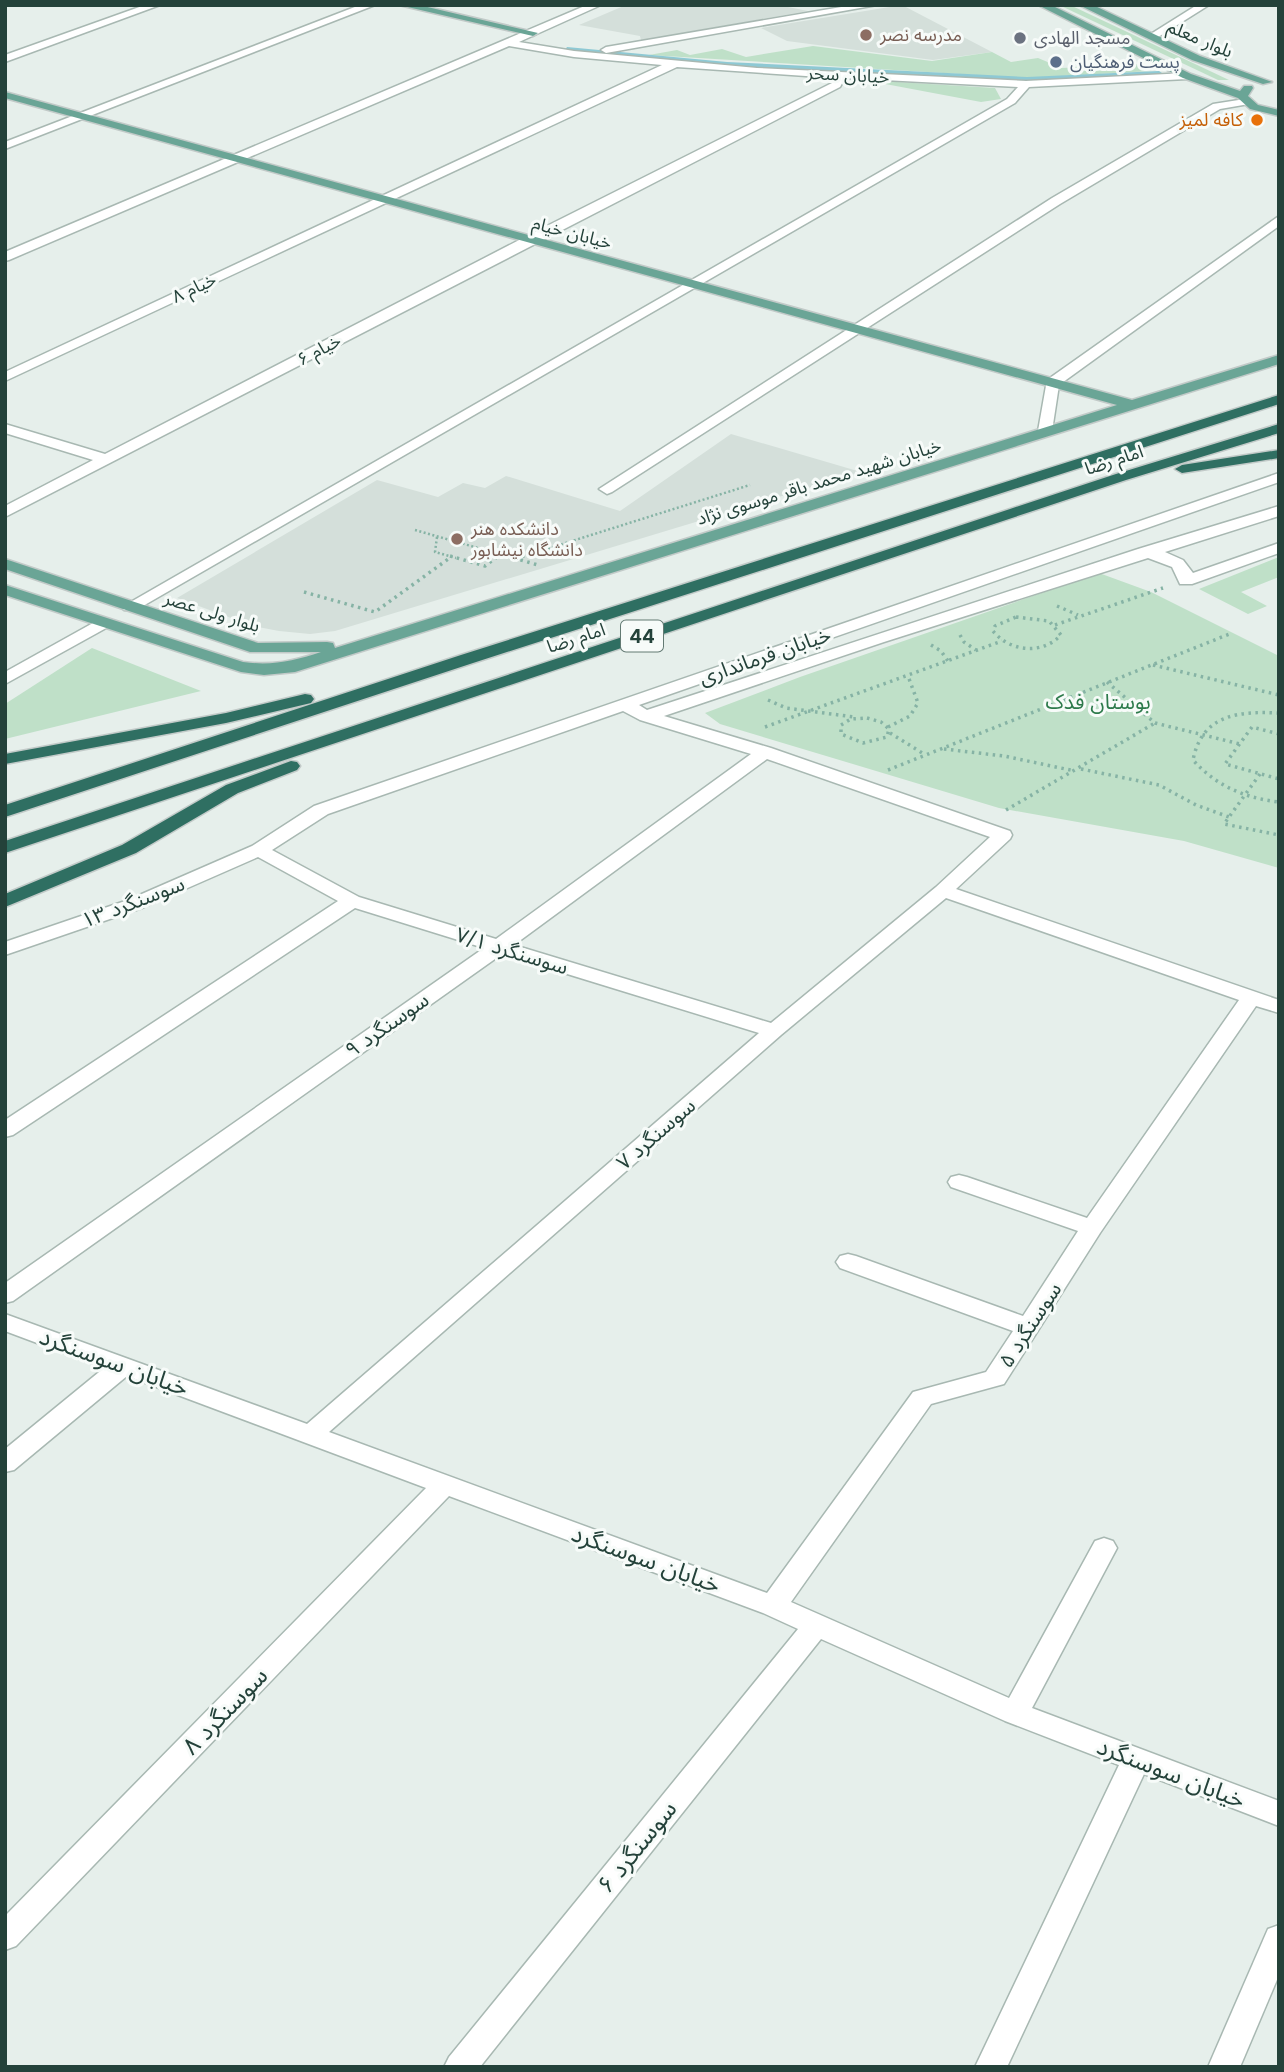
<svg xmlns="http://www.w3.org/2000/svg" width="1284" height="2072" font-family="Inter,'Noto Sans Arabic',sans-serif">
  <rect width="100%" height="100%" fill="#e6efeb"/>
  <!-- built -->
  <g fill="#d4dfda">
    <path d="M626,5H778L808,11L641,40L640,36L579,25Z"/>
    <path d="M902,5L992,52L933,60L787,41L761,28Z"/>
    <path d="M731,434L861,472L335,631L310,634L279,631L253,626L177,598L377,480L438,497L463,483L485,488L506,476L620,511Z"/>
  </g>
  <!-- green -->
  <g fill="#bfe0c8">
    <path d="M1059,5H1070L1229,80H1218Z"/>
    <path d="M813,46L932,61L992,52L1011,62L1038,58L1062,68L1140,64L1152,71L1027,78L649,55L677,50L690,55L722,49L746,57Z"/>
    <path d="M864,80L995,88L1001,99L981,102Z"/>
    <path d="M1279,557V577L1241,592L1267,606L1248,614L1199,589Z"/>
    <path d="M1099,573L1151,592L1279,656V868L1184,841L999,808L720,724L705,713L800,677Z"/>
    <path d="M92,648L201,691L5,739V704Z"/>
  </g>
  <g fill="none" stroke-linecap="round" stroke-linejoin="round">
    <!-- stream -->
    <path fill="#8ec9d4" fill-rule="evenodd" d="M567,47L727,62L1027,77L1159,71L1162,73L1159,75L1027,81L727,66L565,50Z"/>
    <!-- minor casing -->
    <g stroke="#a8b8b2" stroke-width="3">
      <g id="minor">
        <path d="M145,5H160L5,62V55Z"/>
        <path d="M360,5H375L5,149V142Z"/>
        <path d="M587,5H601L519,42L574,51L757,68L1026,81L1187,73L1192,76L1187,79L1029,87L1015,103L136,610H124L122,607L1007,99L1018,87L845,78L840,87L5,517V506L93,460L5,433V424L105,454L527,236L832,83L835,78L677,67L5,381V372L662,65L574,57L509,46L9,260L5,261V252Z"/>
        <path d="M853,5H877L606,53L601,50L606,47Z"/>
        <path d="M1197,5H1209L1155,39L1146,37Z"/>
        <path d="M1245,99L1251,102L1249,104L1220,109L1060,204L612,492L607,494L599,489L1052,198L1213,104Z"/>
        <path d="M1279,216V226L1059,385L1052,431L1050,434H1040L1038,431L1047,380Z"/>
        <path d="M1279,473V482L639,705L647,710L1138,549L1279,506V516L1165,552L1183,560L1193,573L1279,543V553L1192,584H1180L1172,567L1148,558L884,642L664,716L771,748L1010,831L1012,835L1010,839L956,889L1279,1000V1013L1256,1006L1100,1233L1004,1384L931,1404L791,1602L1009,1698L1095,1541L1104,1538L1113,1541L1117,1548L1032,1708L1279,1801V1826L1144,1774L1007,2067H975L1119,1765L1005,1721L821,1639L480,2067H444L449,2057L798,1629L763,1613L449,1496L16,1946L5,1950V1916L426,1488L127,1376L14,1470L5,1472V1449L104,1368L5,1331V1314L307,1424L759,1033L502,954L13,1301L5,1303V1283L484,948L355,908L13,1135L5,1137V1120L338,901L258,857L142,908L5,955V942L128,900L252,846L314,806ZM623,711L640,720L751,754L496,939L359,897L272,850L328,814ZM767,759L990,837L936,887L771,1023L514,945ZM946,898L1239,1000L1087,1218L967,1177L959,1175L951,1177L948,1182L951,1187L1078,1231L1023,1316L856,1256L848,1254L840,1256L836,1262L840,1268L1013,1331L986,1372L913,1392L767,1593L329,1432L781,1035Z"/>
        <path d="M102,618L108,619L110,623L108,627L5,684V672Z"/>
        <path d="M1279,1925V1975L1240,2067H1208L1268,1929Z"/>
      </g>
    </g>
    <!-- major casing -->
    <g stroke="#c2cac8" stroke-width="3">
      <g id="major">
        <path d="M399,5H419L538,33L533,36Z"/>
        <path d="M1038,5H1051L1191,74L1240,91L1244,86H1252L1253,88L1248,96L1258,105L1279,110V116L1250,109L1238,98L1183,78Z"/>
        <path d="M1079,5H1093L1200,56L1272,82L1263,84L1192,60Z"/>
        <path d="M5,92L1132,400L1279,355V364L295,672L264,675L241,672L5,595V585L243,662C272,666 294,661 321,652H250L5,569V559L258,643L327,642L333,643L335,648L1117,405L5,98Z"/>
      </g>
    </g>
    <!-- highway casing -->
    <g stroke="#c2cac8" stroke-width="3">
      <g id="highway">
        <path d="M1279,395V404L473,663L5,817V805L461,655Z"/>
        <path d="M1279,424V433L1126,480L5,853V841L1116,474Z"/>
        <path d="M1279,450V458L1182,473L1175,469L1182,465Z"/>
        <path d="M305,694L311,695L314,699L311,703L226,723L5,764V754L226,713Z"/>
        <path d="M291,761L297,762L300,766L297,770L238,793L136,853L5,907V894L122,845L226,785Z"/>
      </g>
    </g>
    <!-- path-far1 -->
    <g stroke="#86b3a5" stroke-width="2.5" stroke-dasharray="2 2.5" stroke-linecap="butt">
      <path d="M415,530L513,558"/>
      <path d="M437,537L435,552L456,558"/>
      <path d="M496,558L500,555"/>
      <path d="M518,558L750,485"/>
    </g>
    <!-- path -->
    <g stroke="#86b3a5" stroke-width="3.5" stroke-dasharray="2.5 4.5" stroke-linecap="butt">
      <path d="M450,556L485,566L498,556"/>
      <path d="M507,556L538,565"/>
      <path d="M515,559L524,556"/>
      <path d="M304,592L375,612L451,557"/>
      <path d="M1057,606L1078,615"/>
      <path d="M1016,617L1049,621L1061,635C1042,655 1010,652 993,631L995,626Z"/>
      <path d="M1055,625L1163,588"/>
      <path d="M960,635L964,642L976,650"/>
      <path d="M931,645L941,651L948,661"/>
      <path d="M1153,665L1279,695"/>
      <path d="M1107,682L1155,723L1240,744"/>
      <path d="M768,700L786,708L854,717"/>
      <path d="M1279,713C1239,711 1202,714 1193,760C1216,786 1245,798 1279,802"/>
      <path d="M867,718L881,722L889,729L887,737L863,743L841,734V725L851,719Z"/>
      <path d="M765,727L1002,641"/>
      <path d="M888,727L910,716L918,703L908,676"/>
      <path d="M890,733L924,754"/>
      <path d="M1279,734L1252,727L1225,764L1279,779"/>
      <path d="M944,749L1004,756L1075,771"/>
      <path d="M1081,769L1159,785L1196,805L1229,817"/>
      <path d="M888,770L1232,633"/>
      <path d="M1260,774L1224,824L1279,835"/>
      <path d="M1006,810L1155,723"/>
    </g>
    <!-- minor -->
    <use href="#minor" fill="#fff" fill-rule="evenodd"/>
    <!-- major -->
    <use href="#major" fill="#6aa596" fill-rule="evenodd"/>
    <!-- highway -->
    <use href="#highway" fill="#2f6f62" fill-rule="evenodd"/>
  </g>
  <!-- markers -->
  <g fill="#8d6e63" stroke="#f7fbf9" stroke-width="2.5">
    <circle cx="866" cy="35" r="7"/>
    <circle cx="457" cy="539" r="7"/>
  </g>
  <circle fill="#6b7280" stroke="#f7fbf9" stroke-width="2.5" cx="1020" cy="38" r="7"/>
  <circle fill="#5c6f8a" stroke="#f7fbf9" stroke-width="2.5" cx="1056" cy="62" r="7"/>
  <circle fill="#e8710a" stroke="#f7fbf9" stroke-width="2.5" cx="1257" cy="120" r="7"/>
  <g text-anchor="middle" stroke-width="6" stroke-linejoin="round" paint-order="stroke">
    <!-- far-education labels -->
    <g font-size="18" fill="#785e54" stroke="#f7fbf9" text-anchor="start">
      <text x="880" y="41">مدرسه نصر</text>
      <text x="471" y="535">دانشکده هنر<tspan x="471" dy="21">دانشگاه نیشابور</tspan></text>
    </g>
    <!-- far-worship labels -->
    <g font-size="18" fill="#5b616d" stroke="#f7fbf9" text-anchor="start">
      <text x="1034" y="44">مسجد الهادی</text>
    </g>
    <!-- far-street labels -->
    <g font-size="18" fill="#24423a" stroke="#f7fbf9">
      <text transform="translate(1200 39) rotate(23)" y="6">بلوار معلم</text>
      <text transform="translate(848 75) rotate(3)" y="6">خیابان سحر</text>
      <text transform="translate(572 233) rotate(15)" y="6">خیابان خیام</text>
      <text transform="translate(194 288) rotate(-25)" y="6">خیام ۸</text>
      <text transform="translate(319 350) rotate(-28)" y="6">خیام ۶</text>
      <text transform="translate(1114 460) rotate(-18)" y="6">امام رضا</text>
      <text transform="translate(819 482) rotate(-17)" y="6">خیابان شهید محمد باقر موسوی نژاد</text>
      <text transform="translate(212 612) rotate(17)" y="6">بلوار ولی عصر</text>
      <text transform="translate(576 638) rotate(-18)" y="6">امام رضا</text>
    </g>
    <!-- far-service labels -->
    <g font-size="18" fill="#4e5e75" stroke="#f7fbf9" text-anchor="start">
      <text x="1070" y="68">پست فرهنگیان</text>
    </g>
    <!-- far-food labels -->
    <g font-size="18" fill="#c56008" stroke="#f7fbf9" text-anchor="end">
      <text x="1243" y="126">کافه لمیز</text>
    </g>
    <!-- shield labels -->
    <rect fill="#f7fbf9" stroke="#637a73" stroke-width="2" x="621" y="620.5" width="42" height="31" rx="5"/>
    <g font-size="19" font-weight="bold" fill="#24423a">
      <text x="642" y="643">44</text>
    </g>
    <!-- street labels -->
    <g font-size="21" fill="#24423a" stroke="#f7fbf9">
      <text transform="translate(765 656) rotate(-19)" y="7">خیابان فرمانداری</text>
      <text transform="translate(133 902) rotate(-21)" y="7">سوسنگرد ۱۳</text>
      <text transform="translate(512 951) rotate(17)" y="7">سوسنگرد ۷/۱</text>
      <text transform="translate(387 1025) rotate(-35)" y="7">سوسنگرد ۹</text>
      <text transform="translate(656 1134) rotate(-41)" y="7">سوسنگرد ۷</text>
      <text transform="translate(1030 1325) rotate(-57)" y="7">سوسنگرد ۵</text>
    </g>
    <!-- park labels -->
    <g font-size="21" fill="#2d7a4b" stroke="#f7fbf9">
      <text x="1098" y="709">بوستان فدک</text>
    </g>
    <!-- near-street labels -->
    <g font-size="24" fill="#24423a" stroke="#f7fbf9">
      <text transform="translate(114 1362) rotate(20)" y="8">خیابان سوسنگرد</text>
      <text transform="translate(646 1559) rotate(20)" y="8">خیابان سوسنگرد</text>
      <text transform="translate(225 1711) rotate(-46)" y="8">سوسنگرد ۸</text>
      <text transform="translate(1171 1773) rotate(21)" y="8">خیابان سوسنگرد</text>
      <text transform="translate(637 1847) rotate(-51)" y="8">سوسنگرد ۶</text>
    </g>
  </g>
  <!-- border -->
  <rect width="1284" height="2072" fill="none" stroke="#24423a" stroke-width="14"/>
</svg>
